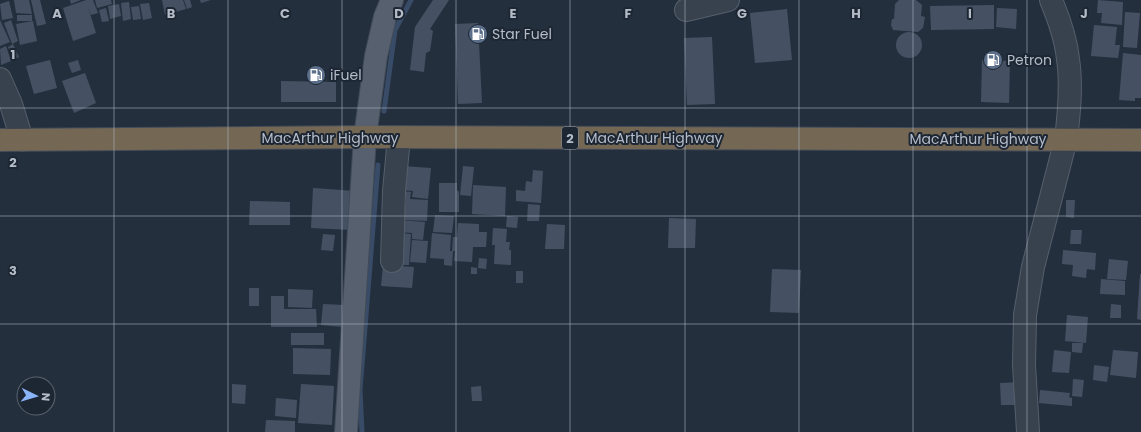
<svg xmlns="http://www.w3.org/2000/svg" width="1141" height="432" font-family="Poppins,sans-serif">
  <rect width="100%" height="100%" fill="#242f3e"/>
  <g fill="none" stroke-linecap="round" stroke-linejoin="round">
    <!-- stream -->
    <g stroke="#394c67" stroke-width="5">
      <path d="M384,111L395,30L411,0"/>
      <path d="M362,432L360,390L378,165"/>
    </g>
  </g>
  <!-- building -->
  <g fill="#455162">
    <path d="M14,0H29L32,14L16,13Z"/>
    <path d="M31,0H40L46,24L37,26Z"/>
    <path d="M70,0H81L71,4Z"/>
    <path d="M86,0H93L98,13L91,15L88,7L96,33L73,41L63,8Z"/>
    <path d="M95,0H111L112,4L97,8Z"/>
    <path d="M162,0H183L186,9L165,15Z"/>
    <path d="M184,0H190L192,7L187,9Z"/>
    <path d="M200,0H211L201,3Z"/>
    <path d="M433,0H449L430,29L433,31L430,51L426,53L424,72L410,70L415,27Z"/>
    <path d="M899,0H916L922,5L921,16L925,17L923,28L918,32L893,30L891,25L892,19H894L895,4Z"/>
    <path d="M1098,0L1123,2L1122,25L1101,23L1102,13H1097Z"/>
    <path d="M9,1L13,18L2,20L0,4Z"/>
    <path d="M129,2L131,19L123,21L121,3Z"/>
    <path d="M149,3L152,18L143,20L140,4Z"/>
    <path d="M119,4L121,16L110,19L108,6Z"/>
    <path d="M994,5V29L931,30L930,6Z"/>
    <path d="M139,6L141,19L133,20L131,7Z"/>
    <path d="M106,8L109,21L102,22L99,10Z"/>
    <path d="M997,8L1017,9L1016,29L996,27Z"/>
    <path d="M787,9L792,60L755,63L750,13Z"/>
    <path d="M1125,12L1140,13L1137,48L1123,47Z"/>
    <rect x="17" y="15" width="15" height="6"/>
    <path d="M0,20L10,42L0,46Z"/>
    <path d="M11,20L18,41L12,44L4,23Z"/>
    <path d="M33,21L37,41L20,45L16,24Z"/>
    <path d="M478,23L482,103L458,104L455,24Z"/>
    <path d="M1094,25L1117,27L1115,45H1120L1118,58L1091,56Z"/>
    <circle cx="909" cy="45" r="13"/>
    <path d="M712,37L715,104L687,105L684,38Z"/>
    <path d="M13,44L19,57L13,60L8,47Z"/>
    <path d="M6,46L11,61L1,65L0,49Z"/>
    <path d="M1123,53L1141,55V98H1135V101L1119,100Z"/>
    <path d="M50,60L57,88L34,94L26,66Z"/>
    <path d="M78,60L81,70L72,73L68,63Z"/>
    <path d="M982,60L1010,61L1009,103L981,102Z"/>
    <path d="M85,73L96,103L74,113L62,81Z"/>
    <path d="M281,81L336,82V102H281Z"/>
    <path d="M402,166L431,168L428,199L412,197L413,191L400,190Z"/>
    <path d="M463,166L474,167L471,196L460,195Z"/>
    <path d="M533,170L543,171L541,203L516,201V190L525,191L526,181L532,182Z"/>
    <path d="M439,183H457V190L459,192V212H439Z"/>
    <path d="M473,185L506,187L505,216L472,214Z"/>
    <path d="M313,188L355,191L352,230L311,228Z"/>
    <path d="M402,191L411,192L410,199L428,200L427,221L404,220L406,197H402Z"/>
    <path d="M1066,200H1075L1074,218L1066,217Z"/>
    <path d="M250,201L290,202V225H249Z"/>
    <path d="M528,204L540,205L539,221H527Z"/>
    <path d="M435,215L454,216L452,233L433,232Z"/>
    <path d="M507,216L518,217L517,228L506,227Z"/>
    <path d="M669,218L696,219L695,248H668Z"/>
    <path d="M400,220L425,222L423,240L412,239V233L398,232Z"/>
    <path d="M458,223L479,224V232H487L486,247H473L472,262L454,261L455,251H452L453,237H457Z"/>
    <path d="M547,224L565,225L564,249H545Z"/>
    <path d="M493,228L507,229L506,242H510L509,250H511V265L494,264L495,245H492Z"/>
    <path d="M1071,230H1082L1081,244H1070Z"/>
    <path d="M399,233L411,234L409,265H397Z"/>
    <path d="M432,233L451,235L450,251H453L452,266L444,265V259L430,258Z"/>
    <path d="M323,234L335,235L333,251L321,250Z"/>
    <path d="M412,240L428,241L426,263L410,262Z"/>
    <path d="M1063,250L1096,253L1095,270L1087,269L1086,278L1072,276L1073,265L1062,264Z"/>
    <path d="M479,258L487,259L486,269L478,268Z"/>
    <path d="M1109,259L1128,261L1126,280L1107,279Z"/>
    <path d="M383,265L414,267L412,288L381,286Z"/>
    <path d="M471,267L477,268V274H471Z"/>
    <path d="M772,269L801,270L799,313L770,312Z"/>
    <rect x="516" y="271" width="7" height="12"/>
    <path d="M1140,274H1141V320L1137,319Z"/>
    <path d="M1101,279L1125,281V295L1100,294Z"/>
    <rect x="249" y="288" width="10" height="18"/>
    <path d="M288,289L313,290L312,308L288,307Z"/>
    <path d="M271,296H284V309H316L317,327H271Z"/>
    <path d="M323,304L344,305L342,327L321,325Z"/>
    <path d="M1111,304L1121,305V318H1110Z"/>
    <path d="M1067,315L1088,317L1086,343L1065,341Z"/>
    <rect x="291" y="333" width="33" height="12"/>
    <path d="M1072,343H1083L1082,353L1072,352Z"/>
    <path d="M293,348L331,349L330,375L293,374Z"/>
    <path d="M1054,350L1071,352L1069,373L1052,372Z"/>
    <path d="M1113,350L1138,352L1136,378L1110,375Z"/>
    <path d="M1094,365L1109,367L1107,382L1093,380Z"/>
    <path d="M1073,379L1084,380L1082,397L1072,396Z"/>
    <path d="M1022,382L1023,405H1001L1000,383Z"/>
    <path d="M232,384L246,385L245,404L232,403Z"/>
    <path d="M301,384L334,386L332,425L298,423Z"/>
    <path d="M481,386L482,401H472L471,387Z"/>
    <path d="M1040,390L1070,393L1069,397L1072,398V406L1039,403Z"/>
    <path d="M276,398L297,400L296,418L275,416Z"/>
    <path d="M266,420L295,421V432H265Z"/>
  </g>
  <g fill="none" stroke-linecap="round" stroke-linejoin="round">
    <!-- minor casing -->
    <g stroke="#565f6c" stroke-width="24">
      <g id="minor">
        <path d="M686,10L728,0"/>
        <path d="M0,79L11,104L22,140"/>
        <path d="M392,261L394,191L399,137"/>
        <path d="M1028,432L1024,365L1025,315L1033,267L1066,139C1069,114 1072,85 1068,59C1066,39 1059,19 1051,0"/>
      </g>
    </g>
    <!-- major casing -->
    <g stroke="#414a57" stroke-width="24">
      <path id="major" d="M346,432L365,137L376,56L385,17L392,0"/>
    </g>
    <!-- highway casing -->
    <g stroke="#434c59" stroke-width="24">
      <path id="highway" d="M0,140L365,137L1141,140"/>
    </g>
    <!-- minor -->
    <use href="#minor" stroke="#38414e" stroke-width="22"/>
    <!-- major -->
    <use href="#major" stroke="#56606e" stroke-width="22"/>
    <!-- highway -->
    <use href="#highway" stroke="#746855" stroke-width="22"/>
  </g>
  <!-- grid -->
  <path fill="none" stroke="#b4bcc9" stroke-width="1" stroke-opacity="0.55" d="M114,0V432M228,0V432M342,0V432M456,0V432M570,0V432M685,0V432M799,0V432M913,0V432M1027,0V432M0,108H1141M0,216H1141M0,324H1141"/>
  <!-- icons -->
  <defs>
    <g id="fuel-disc" transform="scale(1)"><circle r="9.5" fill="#5c6f8a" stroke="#1d2633"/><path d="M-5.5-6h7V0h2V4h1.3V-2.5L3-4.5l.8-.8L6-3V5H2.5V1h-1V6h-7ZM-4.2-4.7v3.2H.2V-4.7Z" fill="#fff"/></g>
  </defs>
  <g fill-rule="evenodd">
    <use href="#fuel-disc" x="478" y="34"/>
    <use href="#fuel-disc" x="993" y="60"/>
    <use href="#fuel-disc" x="316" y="75"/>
  </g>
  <g text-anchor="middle" stroke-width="4" stroke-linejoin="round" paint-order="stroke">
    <!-- shield labels -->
    <rect fill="#1d2633" stroke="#878f9c" stroke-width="1" x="562" y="127" width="16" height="22" rx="3"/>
    <g font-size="13" font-weight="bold" fill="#b4bcc9">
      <text x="570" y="143">2</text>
    </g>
    <!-- poi labels -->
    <g font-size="14" fill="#b4bcc9" stroke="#1d2633" text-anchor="start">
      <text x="492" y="39">Star Fuel</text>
      <text x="1007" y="65">Petron</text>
      <text x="330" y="80">iFuel</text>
    </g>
    <!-- street labels -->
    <g font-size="14" fill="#b4bcc9" stroke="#1d2633">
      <text x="330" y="143">MacArthur Highway</text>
      <text x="654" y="143">MacArthur Highway</text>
      <text x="978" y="144">MacArthur Highway</text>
    </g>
  </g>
  <g font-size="13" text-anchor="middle" font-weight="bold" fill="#b4bcc9" stroke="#1d2633" stroke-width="4" stroke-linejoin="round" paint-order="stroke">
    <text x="57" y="18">A</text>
    <text x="171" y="18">B</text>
    <text x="285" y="18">C</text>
    <text x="399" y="18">D</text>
    <text x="513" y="18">E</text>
    <text x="628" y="18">F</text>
    <text x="742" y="18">G</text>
    <text x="856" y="18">H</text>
    <text x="970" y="18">I</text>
    <text x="1084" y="18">J</text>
    <text x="13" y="59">1</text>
    <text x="13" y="167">2</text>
    <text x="13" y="275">3</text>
  </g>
  <!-- north arrow -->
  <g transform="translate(36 396) rotate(95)"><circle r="19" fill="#1d2633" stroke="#59626f"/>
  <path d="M0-3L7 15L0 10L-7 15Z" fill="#8ab4f8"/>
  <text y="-6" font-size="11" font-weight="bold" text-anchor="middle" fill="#b4bcc9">N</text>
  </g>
</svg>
